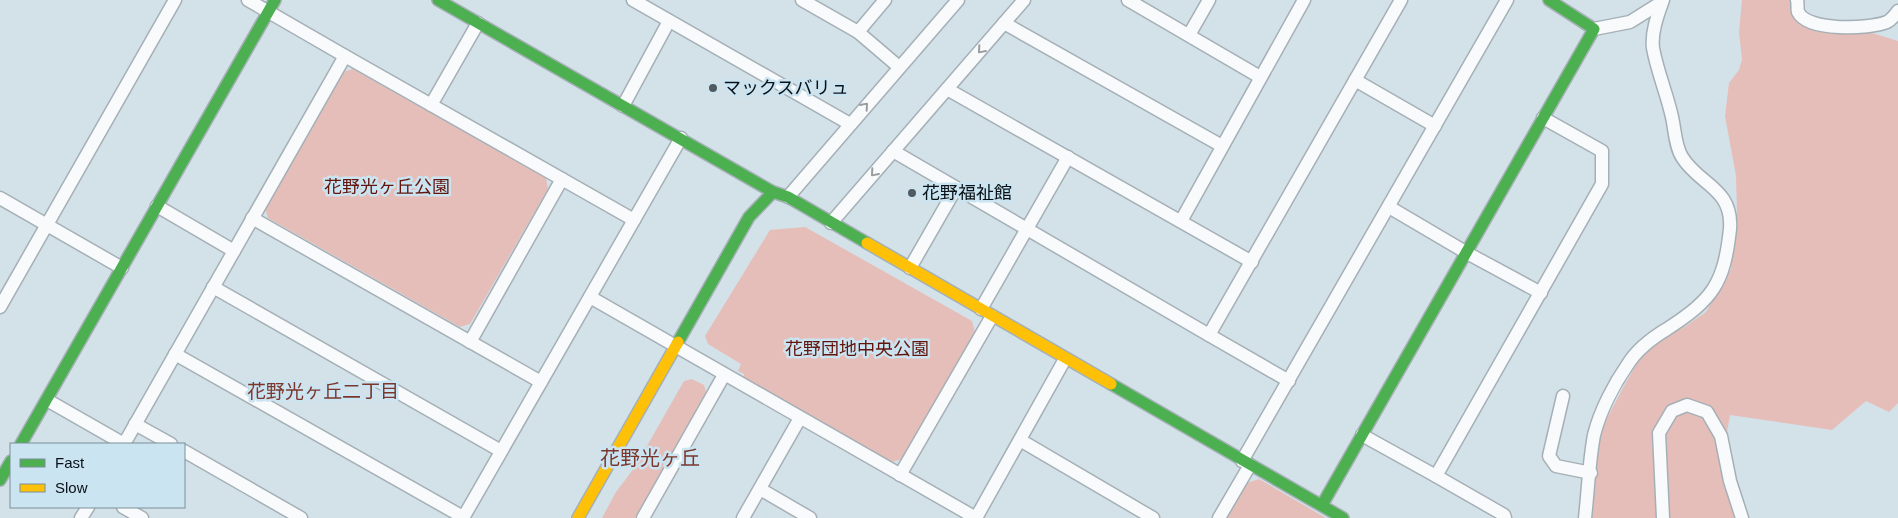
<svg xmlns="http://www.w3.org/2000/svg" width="1898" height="518" font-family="Helvetica,'Noto Sans JP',sans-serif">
  <rect width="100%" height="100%" fill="#d3e1e9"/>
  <!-- green -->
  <g fill="#e6beb9">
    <path d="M1742,0H1790L1798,21L1806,26L1872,33L1898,41V403L1889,412L1866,401L1832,430L1730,415L1722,461L1741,518H1591L1598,449L1604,424L1625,384L1644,352L1656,342L1686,326L1706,312L1731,269L1737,212L1736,176L1725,116L1729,83L1739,70L1742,59L1739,32Z"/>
    <path d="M353,69L546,178L548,189L470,324L460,327L268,218L265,208L342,72Z"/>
    <path d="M805,227L972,321L975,332L903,459L891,462L744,378V374L738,371L741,364L708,344L705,336L770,230Z"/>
    <path d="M692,379L704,385L706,392L635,518H602L616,492L635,467L684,381Z"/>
    <path d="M1259,479L1326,518H1227L1247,483Z"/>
  </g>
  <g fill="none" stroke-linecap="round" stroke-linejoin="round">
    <!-- street casing -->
    <g stroke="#a5b0b6" stroke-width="15">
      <g id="street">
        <path d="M633,0L850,124"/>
        <path d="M802,0L858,32L899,67"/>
        <path d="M1128,0L1260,77"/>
        <path d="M1797,0C1798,3 1797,9 1798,12C1808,32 1869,29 1887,22C1891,20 1895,15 1898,11"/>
        <path d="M1004,23L1222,146"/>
        <path d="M1594,29L1630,22L1662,2"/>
        <path d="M858,32L885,0"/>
        <path d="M1189,35L1209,0"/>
        <path d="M345,56L634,220"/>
        <path d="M1355,80L1435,126"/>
        <path d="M947,89L1252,262"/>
        <path d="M431,105L478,23"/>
        <path d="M623,106L669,21"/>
        <path d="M893,151L1209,335"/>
        <path d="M788,197L958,0"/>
        <path d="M0,198L122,268"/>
        <path d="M157,206L234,251"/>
        <path d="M1389,207L1467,253L1541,293"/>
        <path d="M252,218L541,382"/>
        <path d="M1181,221L1304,0"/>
        <path d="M831,223L1024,0"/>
        <path d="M910,268L956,188"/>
        <path d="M213,287L501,451"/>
        <path d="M590,297L976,518"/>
        <path d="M0,307L175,0"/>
        <path d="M981,309L1068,157"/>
        <path d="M470,342L562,179"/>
        <path d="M175,354L463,517"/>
        <path d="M1289,381L1209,335L1401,0"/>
        <path d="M1563,396L1549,456L1556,466L1591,473"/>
        <path d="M47,400L124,444"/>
        <path d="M135,424L171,444"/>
        <path d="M1362,435L1436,476"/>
        <path d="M1020,440L1153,518"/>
        <path d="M124,444L345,56L248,0"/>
        <path d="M184,451L301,518"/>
        <path d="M1242,461L1507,0"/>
        <path d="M900,475L992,316"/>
        <path d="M760,489L810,518"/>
        <path d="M123,507L142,518"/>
        <path d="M81,518L88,507"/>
        <path d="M463,518L681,138"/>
        <path d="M643,518L724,375"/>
        <path d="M743,518L800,418"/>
        <path d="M976,518L1065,359"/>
        <path d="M1219,518L1250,465"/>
        <path d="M1505,518L1504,515L1436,476L1602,184V151L1543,118"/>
        <path d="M1585,518C1588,491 1589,462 1594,435C1600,411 1614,384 1628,364C1638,348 1652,338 1667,329C1713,299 1724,284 1730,229C1733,188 1699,185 1682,157C1675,146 1675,130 1672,117C1667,94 1657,71 1653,48C1651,32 1658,14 1663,0"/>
        <path d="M1663,518L1659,433L1672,411L1687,405L1707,412L1721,436L1730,481L1742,518"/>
      </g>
    </g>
    <!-- fast casing -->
    <g stroke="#a5b0b6" stroke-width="14">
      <g id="fast">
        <path d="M438,0L773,192L788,197L867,243"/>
        <path d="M678,342L749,217L773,192"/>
        <path d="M1111,384L1343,518"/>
        <path d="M21,444L275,0"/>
        <path d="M0,480L11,461"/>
        <path d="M1322,505L1594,29L1549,0"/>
      </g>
    </g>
    <!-- slow casing -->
    <g stroke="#a5b0b6" stroke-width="14">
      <g id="slow">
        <path d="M867,243L1111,384"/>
        <path d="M578,518L678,342"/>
      </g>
    </g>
    <!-- street -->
    <use href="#street" stroke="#f8fafc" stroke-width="12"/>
    <!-- fast -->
    <use href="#fast" stroke="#4caf50" stroke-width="11"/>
    <!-- slow -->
    <use href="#slow" stroke="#ffc107" stroke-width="11"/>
  </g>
  <!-- one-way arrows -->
  <defs><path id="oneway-chevron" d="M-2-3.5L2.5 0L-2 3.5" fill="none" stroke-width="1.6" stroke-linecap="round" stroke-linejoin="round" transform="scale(1.25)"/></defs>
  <g stroke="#989da0">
    <use href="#oneway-chevron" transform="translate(981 50) rotate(131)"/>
    <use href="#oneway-chevron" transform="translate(865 106) rotate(-49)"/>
    <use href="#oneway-chevron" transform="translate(874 173) rotate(131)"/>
  </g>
  <!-- markers -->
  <g fill="#505a60" stroke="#cbe4f1" stroke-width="2">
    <circle cx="713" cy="88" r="5"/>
    <circle cx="912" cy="193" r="5"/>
  </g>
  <g text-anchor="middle" stroke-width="5" stroke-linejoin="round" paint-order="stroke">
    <!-- poi labels -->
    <g font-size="18" fill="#091116" stroke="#cbe4f1" text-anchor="start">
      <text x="723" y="94">マックスバリュ</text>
      <text x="922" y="199">花野福祉館</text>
    </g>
    <!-- park labels -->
    <g font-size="18" fill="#63140b" stroke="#cbe4f1">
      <text x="387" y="193">花野光ヶ丘公園</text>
      <text x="857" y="355">花野団地中央公園</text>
    </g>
    <!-- neighbourhood labels -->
    <g font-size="19" fill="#7c362b" stroke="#cbe4f1">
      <text x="323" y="398">花野光ヶ丘二丁目</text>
    </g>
    <!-- quarter labels -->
    <g font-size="20" fill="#7c362b" stroke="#cbe4f1">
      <text x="650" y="465">花野光ヶ丘</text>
    </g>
  </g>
  <!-- legend -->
  <rect x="10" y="443" width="175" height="65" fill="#cbe4f1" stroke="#7d9099"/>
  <rect x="20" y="459" width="25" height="8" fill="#4caf50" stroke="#7d9099"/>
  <text x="55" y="468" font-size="15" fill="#091116">Fast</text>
  <rect x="20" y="484" width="25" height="8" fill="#ffc107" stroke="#7d9099"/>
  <text x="55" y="493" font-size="15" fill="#091116">Slow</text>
</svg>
